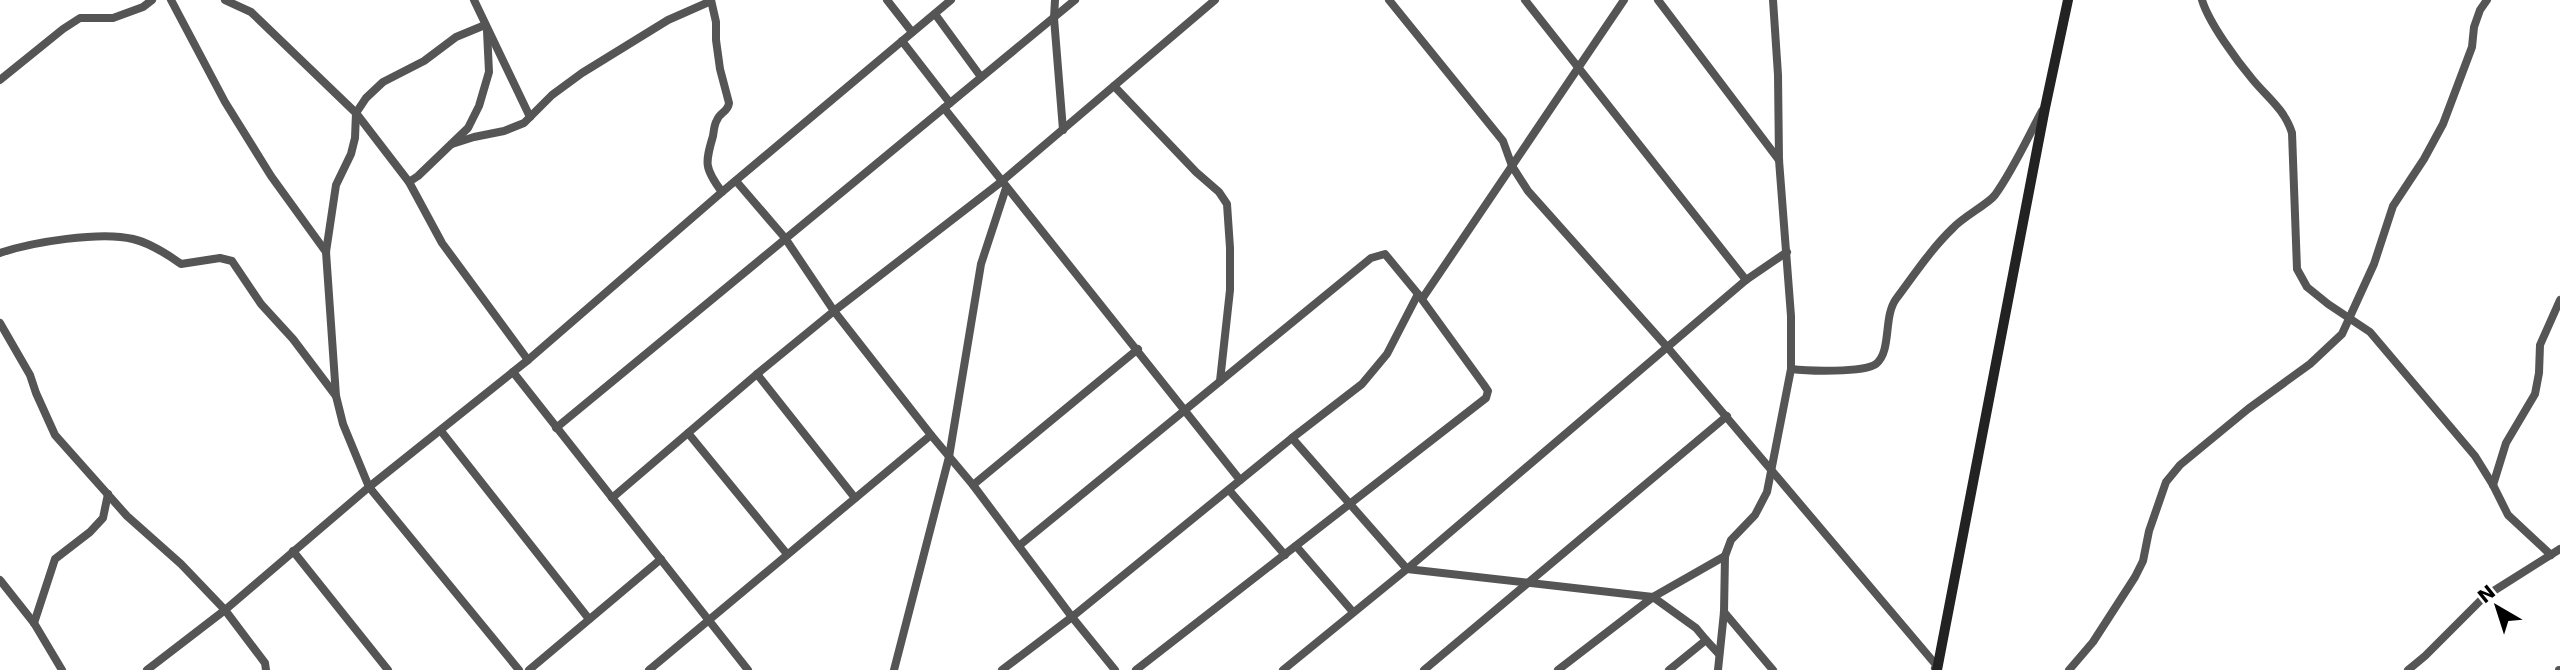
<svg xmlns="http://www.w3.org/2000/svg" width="2560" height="670" font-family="'DejaVu Sans',sans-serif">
  <rect width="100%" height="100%" fill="#fff"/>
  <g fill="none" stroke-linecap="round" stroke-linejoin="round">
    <!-- minor -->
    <g stroke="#555" stroke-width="8">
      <path d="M171,0L225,102L271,176L326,252"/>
      <path d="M225,0L251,12L356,113L409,182L442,243L528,360"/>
      <path d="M474,0L530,117"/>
      <path d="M711,0L716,22V40L720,69L729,103C728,112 720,112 717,120C714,125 714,130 713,136C705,163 704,168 722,192"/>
      <path d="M887,0L912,32"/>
      <path d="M1055,0L1054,18L1063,130"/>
      <path d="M1389,0L1503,141L1512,166L1528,191L1668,348L1937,666L1935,668"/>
      <path d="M1525,0L1746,280"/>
      <path d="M1658,0L1779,160"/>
      <path d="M2202,0C2209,23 2237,61 2253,80C2268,98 2285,110 2292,133L2297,269L2307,287L2328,304L2370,332L2475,456L2493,485L2508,515L2551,555"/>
      <path d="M935,14L981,77"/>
      <path d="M485,25L456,37L424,61L383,82L366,98L356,113L355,138L351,154L336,185L326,252L336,396L343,424L369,487L519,670"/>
      <path d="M902,41L950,103"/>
      <path d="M0,80L63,29L80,18H113L143,7L152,0"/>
      <path d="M1114,86L1196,172L1219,192L1227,204L1230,248V290L1220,381"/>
      <path d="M944,108L1240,480"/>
      <path d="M452,144L474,137L504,131L524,123L552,95L582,73L668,20L711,1"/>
      <path d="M409,182L418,176L468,128L479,106L489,72L487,31"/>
      <path d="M0,253C32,242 101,231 133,239C150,243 167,254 181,264L220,258L232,261L261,304L293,339L336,396"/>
      <path d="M1422,299L1624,0"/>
      <path d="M0,323L30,375L36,393L55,435L127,516L181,564L225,610L265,663L266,670"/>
      <path d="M1791,369C1807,371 1863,373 1876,364C1892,351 1883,317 1896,299C1914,275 1931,249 1953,228C1963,217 1988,204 1995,195C2013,170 2027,139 2042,111"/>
      <path d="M513,372L748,670"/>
      <path d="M757,374L855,498"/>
      <path d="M556,428L1075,0"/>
      <path d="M441,431L589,619"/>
      <path d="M688,433L787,554"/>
      <path d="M1292,438L1407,569L1746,280L1787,252"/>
      <path d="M973,485L1138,349"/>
      <path d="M2493,485L2506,443L2535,394L2539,373L2540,345L2560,300"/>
      <path d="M1229,490L1285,555"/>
      <path d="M612,498L757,374L834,311L785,238L736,181"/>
      <path d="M1020,545L1371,258L1385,254L1418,294L1484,385L1488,391L1486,398L1136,670"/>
      <path d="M1296,546L1353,612"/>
      <path d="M293,551L388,670"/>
      <path d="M0,580L34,623L62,670"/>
      <path d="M1724,612L1773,670"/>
      <path d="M34,623L55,559L90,532L103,518L108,494"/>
      <path d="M147,670L225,610L369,487L528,360L722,192L951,0"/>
      <path d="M529,670L661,559"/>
      <path d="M649,670L931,435"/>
      <path d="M894,670L949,457L981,264L1006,188"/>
      <path d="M1002,670L1072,617L1292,438L1362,384L1387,354L1418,294"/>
      <path d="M1115,670L1072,617L973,485L931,435L834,311L1001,182L1215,0"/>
      <path d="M1283,670L1407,569L1653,597L1725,556"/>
      <path d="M1424,670L1727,416"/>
      <path d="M1558,670L1653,597L1696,628L1706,640"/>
      <path d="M1669,670L1706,640L1718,653"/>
      <path d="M1718,670L1724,612L1725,556L1731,540L1755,515L1767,492L1791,369V316L1779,160L1778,75L1773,0"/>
      <path d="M2069,670L2093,642L2135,577L2143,561L2149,531L2166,482L2180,465L2203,446L2248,409L2310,364L2342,334L2374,264L2393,206L2424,159L2443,124L2472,47L2474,27L2480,10L2487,0"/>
      <path d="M2408,670L2425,656L2484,597L2560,549"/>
      <path d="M2559,670H2560"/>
    </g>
    <!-- secondary -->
    <path stroke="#222" stroke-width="10" d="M1937,670L2045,108L2068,0"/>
  </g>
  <!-- north arrow -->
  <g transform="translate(2497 607) rotate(321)" stroke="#ffffff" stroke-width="5" paint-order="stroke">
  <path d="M0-5L12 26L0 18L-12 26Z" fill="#000000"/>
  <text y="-10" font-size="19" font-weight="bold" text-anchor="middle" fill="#000000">N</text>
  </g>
</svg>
